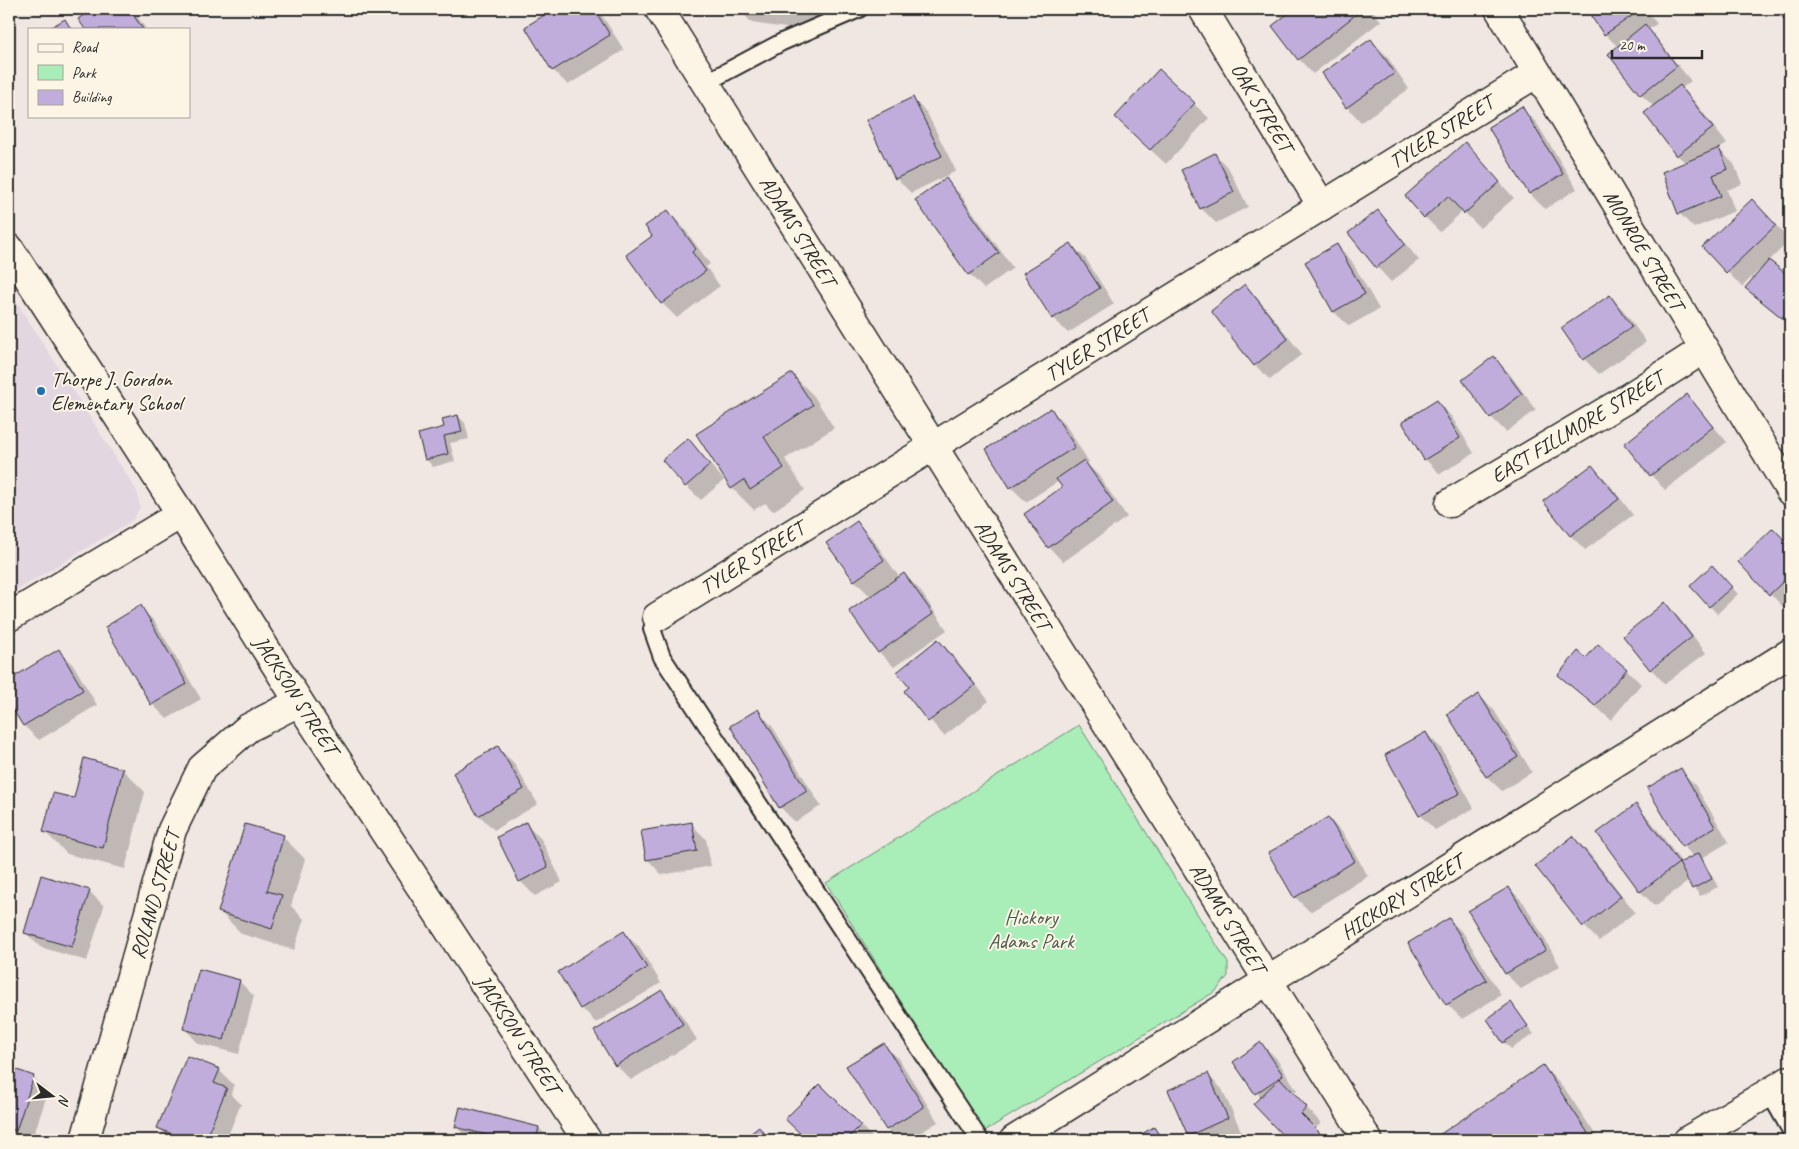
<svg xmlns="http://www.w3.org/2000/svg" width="1799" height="1149" font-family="Caveat,sans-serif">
  <rect width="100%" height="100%" fill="#f0e7e3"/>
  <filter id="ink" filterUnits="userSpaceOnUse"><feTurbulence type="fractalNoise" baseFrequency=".02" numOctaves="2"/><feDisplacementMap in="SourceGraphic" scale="10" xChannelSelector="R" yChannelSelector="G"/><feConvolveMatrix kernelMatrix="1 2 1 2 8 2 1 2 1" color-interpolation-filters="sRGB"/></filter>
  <g filter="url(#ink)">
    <!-- built -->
    <path fill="#e2d6e1" d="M9,290L137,491L140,507L133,520L9,595Z"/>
    <!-- green -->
    <path fill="#a9edb8" stroke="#6a8c72" d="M1079,725L1228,963V976L1216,991L983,1132L826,883Z"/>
    <!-- shadow -->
    <g fill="#0003">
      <path d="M95,9H132L146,29H87L80,19Z"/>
      <path d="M541,9H598L624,50L568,85L553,70L547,15Z"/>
      <path d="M739,9H822L818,33L752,23Z"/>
      <path d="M1273,9H1292L1282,17L1283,19L1296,9H1372L1381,21L1313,74L1299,59L1283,19Z"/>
      <path d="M1588,9H1646L1657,24L1648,29L1691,81L1682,88L1695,102L1727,144L1719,149L1734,164L1742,184L1727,190L1735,211L1694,228L1679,213L1686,163L1677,155L1654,107L1641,94L1618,47L1605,34Z"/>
      <path d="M1371,40L1386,55L1409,89L1361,122L1347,107Z"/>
      <path d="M912,98L927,113L956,171L911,193L896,178Z"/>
      <path d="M1194,104L1209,118L1166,164L1131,132Z"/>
      <path d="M1521,108L1536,122L1577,189L1545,209L1530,194L1490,127Z"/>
      <path d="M1215,154L1229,169L1248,207L1216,223L1201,208Z"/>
      <path d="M1479,159L1514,198L1480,228L1463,211L1440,232L1425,217Z"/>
      <path d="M945,179L960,194L1013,268L984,289L969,274L916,200Z"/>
      <path d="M1378,211L1419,260L1391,282L1377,267Z"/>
      <path d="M668,212L683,227L710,264L706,267L720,286L677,318L662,303L654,237Z"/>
      <path d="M1767,216L1790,240L1769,261L1790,279V326L1747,287L1761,271L1759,270L1742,287L1704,247Z"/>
      <path d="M1071,244L1086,259L1114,304L1068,333L1053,318Z"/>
      <path d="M1337,245L1351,260L1379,309L1349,326L1334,312Z"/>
      <path d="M1245,285L1259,300L1302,354L1270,380L1255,365L1212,311Z"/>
      <path d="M1610,296L1624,311L1646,342L1599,374L1584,359Z"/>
      <path d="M1494,358L1509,373L1536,410L1506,432L1491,417L1464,381Z"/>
      <path d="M792,374L814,396L834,428L785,459L805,490L773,511L765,503L754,510L732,488Z"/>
      <path d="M1687,396L1727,442L1665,490L1651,475Z"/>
      <path d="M1437,402L1451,416L1474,453L1440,474L1425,459Z"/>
      <path d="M1051,410L1065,424L1089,462L1087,464L1099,476L1127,517L1063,562L1049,547L1064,488L1059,481L1026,502L1011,487Z"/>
      <path d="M458,416L465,423L469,439L450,443L455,461L433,467L426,459L445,428Z"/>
      <path d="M688,440L724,480L701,500L686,486Z"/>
      <path d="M1592,466L1607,481L1633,515L1585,550L1571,536Z"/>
      <path d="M857,523L872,538L899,577L904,574L919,589L947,630L894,667L879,652L871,597L855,581Z"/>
      <path d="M1773,530L1790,547V604L1785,609L1740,562Z"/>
      <path d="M1712,567L1738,594L1717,614L1692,586Z"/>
      <path d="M1665,604L1680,619L1706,653L1665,684L1651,669Z"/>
      <path d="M140,607L155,622L201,699L167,719L152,704Z"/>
      <path d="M938,640L953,655L989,701L944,736L905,691L911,687Z"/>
      <path d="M59,651L74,666L97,705L39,740L24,726L9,701V681Z"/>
      <path d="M1586,660L1626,669L1641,684L1611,720L1560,675Z"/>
      <path d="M1479,695L1494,710L1532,772L1502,791L1487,777L1449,714Z"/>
      <path d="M758,711L772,726L821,806L795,822L780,807Z"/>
      <path d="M1426,733L1441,748L1474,808L1435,830L1420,815L1387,755Z"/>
      <path d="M498,748L513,762L538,804L494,830L479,815Z"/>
      <path d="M9,749L13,756L9,759Z"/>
      <path d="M123,770L145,792L125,869L67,854L45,832L75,800Z"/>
      <path d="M1680,770L1695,785L1729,842L1702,858L1718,887L1700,896L1689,881L1655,906L1640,891L1636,806L1651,821L1682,863L1694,857L1683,846Z"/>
      <path d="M1328,818L1343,833L1368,876L1310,912L1295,897Z"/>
      <path d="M526,824L541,839L562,882L535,896L520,881L498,838Z"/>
      <path d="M691,824L706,839L711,866L662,875L648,860Z"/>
      <path d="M283,837L305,859L291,906L304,919L294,950L242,934L220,912Z"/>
      <path d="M1573,837L1588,852L1635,912L1599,941L1584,926Z"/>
      <path d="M1509,888L1524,903L1560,966L1521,989L1506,974L1470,911Z"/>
      <path d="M89,891L104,906L87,961L40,947L25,932Z"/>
      <path d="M1449,919L1464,934L1501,995L1462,1019L1447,1004L1410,943Z"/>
      <path d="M624,933L639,947L661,983L596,1023L581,1008Z"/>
      <path d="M239,981L254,996L239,1054L199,1044L185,1029Z"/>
      <path d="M662,991L676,1006L697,1040L631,1080L616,1065Z"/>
      <path d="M1511,1004L1534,1034L1511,1049L1504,1042Z"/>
      <path d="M1261,1043L1276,1058L1297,1090L1293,1093L1321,1123L1315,1129L1325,1140H1289L1255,1104L1261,1098L1235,1062Z"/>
      <path d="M884,1045L899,1059L938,1122L908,1140H897L887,1130Z"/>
      <path d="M1543,1066L1565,1089L1599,1140H1444L1440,1135Z"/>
      <path d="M9,1069L33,1077L48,1092L32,1140H17L9,1137Z"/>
      <path d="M219,1070L234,1085L231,1094L241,1104L226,1140H171L159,1128Z"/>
      <path d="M1207,1074L1222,1089L1242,1133L1225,1140H1194L1189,1135Z"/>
      <path d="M820,1085L875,1140H808L787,1119Z"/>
      <path d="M456,1127L539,1128L551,1140H470Z"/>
      <path d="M1154,1128L1166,1140H1133Z"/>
    </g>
    <!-- building -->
    <g fill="#c0addc" stroke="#2b2b2b">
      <path d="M92,9H129L143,29H85L78,19Z"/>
      <path d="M554,9H594L610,35L552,71L525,27Z"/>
      <path d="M1294,9H1363L1298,60L1272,26Z"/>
      <path d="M1586,9H1642L1604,35Z"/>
      <path d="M1778,9H1790V30Z"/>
      <path d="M65,19L71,29H48Z"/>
      <path d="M1645,24L1677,66L1640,95L1608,54Z"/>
      <path d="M1371,39L1395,73L1346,108L1322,73Z"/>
      <path d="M1159,69L1195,103L1150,150L1115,117Z"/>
      <path d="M1680,85L1713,128L1676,156L1644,113Z"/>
      <path d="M913,97L942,156L895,179L866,120Z"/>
      <path d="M1522,106L1563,174L1529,194L1488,127Z"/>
      <path d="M1465,142L1500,182L1464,214L1448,196L1424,218L1405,196Z"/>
      <path d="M1719,148L1728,169L1713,175L1721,196L1678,214L1662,172Z"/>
      <path d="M1215,153L1234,192L1200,209L1181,170Z"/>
      <path d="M946,178L999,253L968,275L915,200Z"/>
      <path d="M1752,199L1776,225L1726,273L1702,247Z"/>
      <path d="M668,210L696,249L692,252L706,271L661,304L626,255L652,236L645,226Z"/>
      <path d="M1378,210L1405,244L1376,268L1348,233Z"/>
      <path d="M1071,243L1100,288L1052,319L1023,273Z"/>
      <path d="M1337,244L1365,294L1333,312L1305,262Z"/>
      <path d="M1769,260L1790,277V308L1782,318L1745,288Z"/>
      <path d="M1245,284L1288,339L1254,366L1211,311Z"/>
      <path d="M1610,295L1632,327L1583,360L1561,328Z"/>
      <path d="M1494,356L1522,394L1490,418L1462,380Z"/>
      <path d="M792,373L813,405L764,437L784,468L750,490L744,480L731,489L696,434Z"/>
      <path d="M1687,394L1713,427L1650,476L1624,444Z"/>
      <path d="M1437,400L1460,438L1424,460L1402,422Z"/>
      <path d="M1051,408L1075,447L1010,488L986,449Z"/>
      <path d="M458,415L462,432L444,436L448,454L425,460L418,434L444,427L442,419Z"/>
      <path d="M688,438L710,465L685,487L662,460Z"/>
      <path d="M1084,460L1113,502L1048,548L1024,514L1062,487L1056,479Z"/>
      <path d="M1592,465L1619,499L1570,536L1543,501Z"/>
      <path d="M857,521L884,560L854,581L826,543Z"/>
      <path d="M1773,528L1790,546V575L1769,595L1738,562Z"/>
      <path d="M1712,565L1732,587L1709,607L1690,586Z"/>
      <path d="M904,573L933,614L878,653L849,611Z"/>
      <path d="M1665,602L1692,637L1650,670L1623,636Z"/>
      <path d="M141,605L187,684L151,705L105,627Z"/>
      <path d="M938,639L975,685L928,722L904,691L909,687L897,672Z"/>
      <path d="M1598,644L1627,669L1595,706L1558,675L1578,651L1586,658Z"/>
      <path d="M59,649L83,690L23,726L9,703V680Z"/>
      <path d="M1479,694L1518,757L1486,777L1447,714Z"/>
      <path d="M758,709L807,791L779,808L730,726Z"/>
      <path d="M1426,732L1460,793L1419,816L1385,755Z"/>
      <path d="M498,746L524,789L478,816L453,773Z"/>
      <path d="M84,758L123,769L103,848L43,832L53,793L74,798Z"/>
      <path d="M1681,768L1715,827L1682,847L1647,788Z"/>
      <path d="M1636,804L1679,863L1640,892L1597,833Z"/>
      <path d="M1328,817L1355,861L1294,898L1268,853Z"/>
      <path d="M526,822L548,867L519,882L497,837Z"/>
      <path d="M692,822L697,851L646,860L641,831Z"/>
      <path d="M245,824L284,835L267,891L282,895L272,929L218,912Z"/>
      <path d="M1573,836L1621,896L1583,927L1535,866Z"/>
      <path d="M1699,853L1712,879L1692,889L1679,863Z"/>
      <path d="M41,875L90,890L72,947L24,933Z"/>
      <path d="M1509,887L1546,950L1505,974L1468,911Z"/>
      <path d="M1449,918L1487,980L1446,1005L1408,943Z"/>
      <path d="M624,931L647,968L580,1009L558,972Z"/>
      <path d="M199,969L240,980L224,1040L183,1029Z"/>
      <path d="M662,990L683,1024L615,1066L594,1031Z"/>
      <path d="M1511,1002L1528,1026L1503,1043L1487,1019Z"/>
      <path d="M1261,1042L1283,1075L1255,1094L1233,1062Z"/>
      <path d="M884,1043L924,1107L886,1130L846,1066Z"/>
      <path d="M187,1056L220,1069L214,1083L227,1088L205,1140H187L157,1128Z"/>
      <path d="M1543,1065L1588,1133L1577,1140H1442L1439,1135Z"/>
      <path d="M9,1067L34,1076L16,1131L9,1128Z"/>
      <path d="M1208,1073L1228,1118L1188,1136L1168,1090Z"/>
      <path d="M1280,1078L1307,1107L1301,1114L1321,1134L1315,1140H1287L1253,1104Z"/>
      <path d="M820,1084L861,1125L846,1140H807L785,1119Z"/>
      <path d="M460,1107L539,1127L536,1140H485L487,1135L455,1127Z"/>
      <path d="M759,1127L769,1140H742Z"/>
      <path d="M1154,1127L1162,1140H1131Z"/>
    </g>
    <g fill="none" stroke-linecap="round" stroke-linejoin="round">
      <!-- lane casing -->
      <g stroke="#2b2b2b" stroke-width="20">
        <g id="lane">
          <path d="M705,83L782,42L859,9"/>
          <path d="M657,617L652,629L662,657L980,1140"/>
          <path d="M1769,1092L1790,1129"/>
        </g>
      </g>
      <!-- street casing -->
      <g stroke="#2b2b2b" stroke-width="31">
        <g id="street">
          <path d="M659,9L1368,1140"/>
          <path d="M1203,9L1322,206"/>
          <path d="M1499,9L1790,491"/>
          <path d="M9,248L181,514L299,702L587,1140"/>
          <path d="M1450,503L1623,401L1704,349"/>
          <path d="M9,617L181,514"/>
          <path d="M657,617L1537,73"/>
          <path d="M85,1140L172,830L202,768L248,728L299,702"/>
          <path d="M1014,1140L1790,653"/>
          <path d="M1688,1140L1790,1080"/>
        </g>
      </g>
      <!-- lane -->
      <use href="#lane" stroke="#fcf5e5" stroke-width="16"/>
      <!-- street -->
      <use href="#street" stroke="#fcf5e5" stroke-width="28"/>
    </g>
  </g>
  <!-- markers -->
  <circle fill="#1f6fb2" stroke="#fcf5e5" stroke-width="2" cx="41" cy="391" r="5"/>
  <g text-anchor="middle" stroke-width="4" stroke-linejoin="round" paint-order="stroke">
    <!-- street labels -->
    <g font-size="21" fill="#2b2b2b" stroke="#fcf5e5">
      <text transform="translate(1262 107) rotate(59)" y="7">OAK STREET</text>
      <text transform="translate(1441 132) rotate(-32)" y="7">TYLER STREET</text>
      <text transform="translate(798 231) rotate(58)" y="7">ADAMS STREET</text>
      <text transform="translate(1644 250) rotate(59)" y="7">MONROE STREET</text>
      <text transform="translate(1097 345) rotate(-32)" y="7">TYLER STREET</text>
      <text transform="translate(1577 427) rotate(-31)" y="7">EAST FILLMORE STREET</text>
      <text transform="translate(752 558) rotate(-32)" y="7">TYLER STREET</text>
      <text transform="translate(1013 575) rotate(58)" y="7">ADAMS STREET</text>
      <text transform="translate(296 695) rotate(57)" y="7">JACKSON STREET</text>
      <text transform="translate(155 895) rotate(-74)" y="7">ROLAND STREET</text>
      <text transform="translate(1402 897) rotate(-32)" y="7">HICKORY STREET</text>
      <text transform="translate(1228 918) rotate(58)" y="7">ADAMS STREET</text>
      <text transform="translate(518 1034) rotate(57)" y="7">JACKSON STREET</text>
    </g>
    <!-- poi labels -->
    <g font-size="21" fill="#2b2b2b" stroke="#fcf5e5" text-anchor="start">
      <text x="51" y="386">Thorpe J. Gordon<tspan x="51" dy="24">Elementary School</tspan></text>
    </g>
    <!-- park labels -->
    <g font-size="21" fill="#4a5c4e" stroke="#fcf5e5">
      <text x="1031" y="924">Hickory<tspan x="1031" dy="24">Adams Park</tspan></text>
    </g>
  </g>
  <!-- margin -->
  <rect width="1799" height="1149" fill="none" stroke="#fcf5e5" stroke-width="30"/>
  <rect x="15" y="15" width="1769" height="1119" fill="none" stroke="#2b2b2b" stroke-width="2" filter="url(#ink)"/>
  <!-- legend -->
  <rect x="28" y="28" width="162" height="90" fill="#fcf5e5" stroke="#a8a49b"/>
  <rect x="38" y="44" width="25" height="8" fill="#fcf5e5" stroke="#a8a49b"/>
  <text x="72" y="52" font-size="15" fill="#2b2b2b">Road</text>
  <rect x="38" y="65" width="25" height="15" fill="#a9edb8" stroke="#a8a49b"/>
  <text x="72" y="78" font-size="15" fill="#2b2b2b">Park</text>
  <rect x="38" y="90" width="25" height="15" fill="#c0addc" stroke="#a8a49b"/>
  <text x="72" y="102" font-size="15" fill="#2b2b2b">Building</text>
  <!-- north arrow -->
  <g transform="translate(52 1096) rotate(106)" stroke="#fcf5e5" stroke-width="4" paint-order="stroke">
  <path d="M0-4L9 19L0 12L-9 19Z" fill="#2b2b2b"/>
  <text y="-8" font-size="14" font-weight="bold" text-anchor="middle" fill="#2b2b2b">N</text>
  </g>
  <!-- scale -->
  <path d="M1612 50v8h90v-8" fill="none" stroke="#2b2b2b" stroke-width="2.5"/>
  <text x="1619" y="50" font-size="15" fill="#2b2b2b" stroke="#fcf5e5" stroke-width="4" paint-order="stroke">20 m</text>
</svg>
